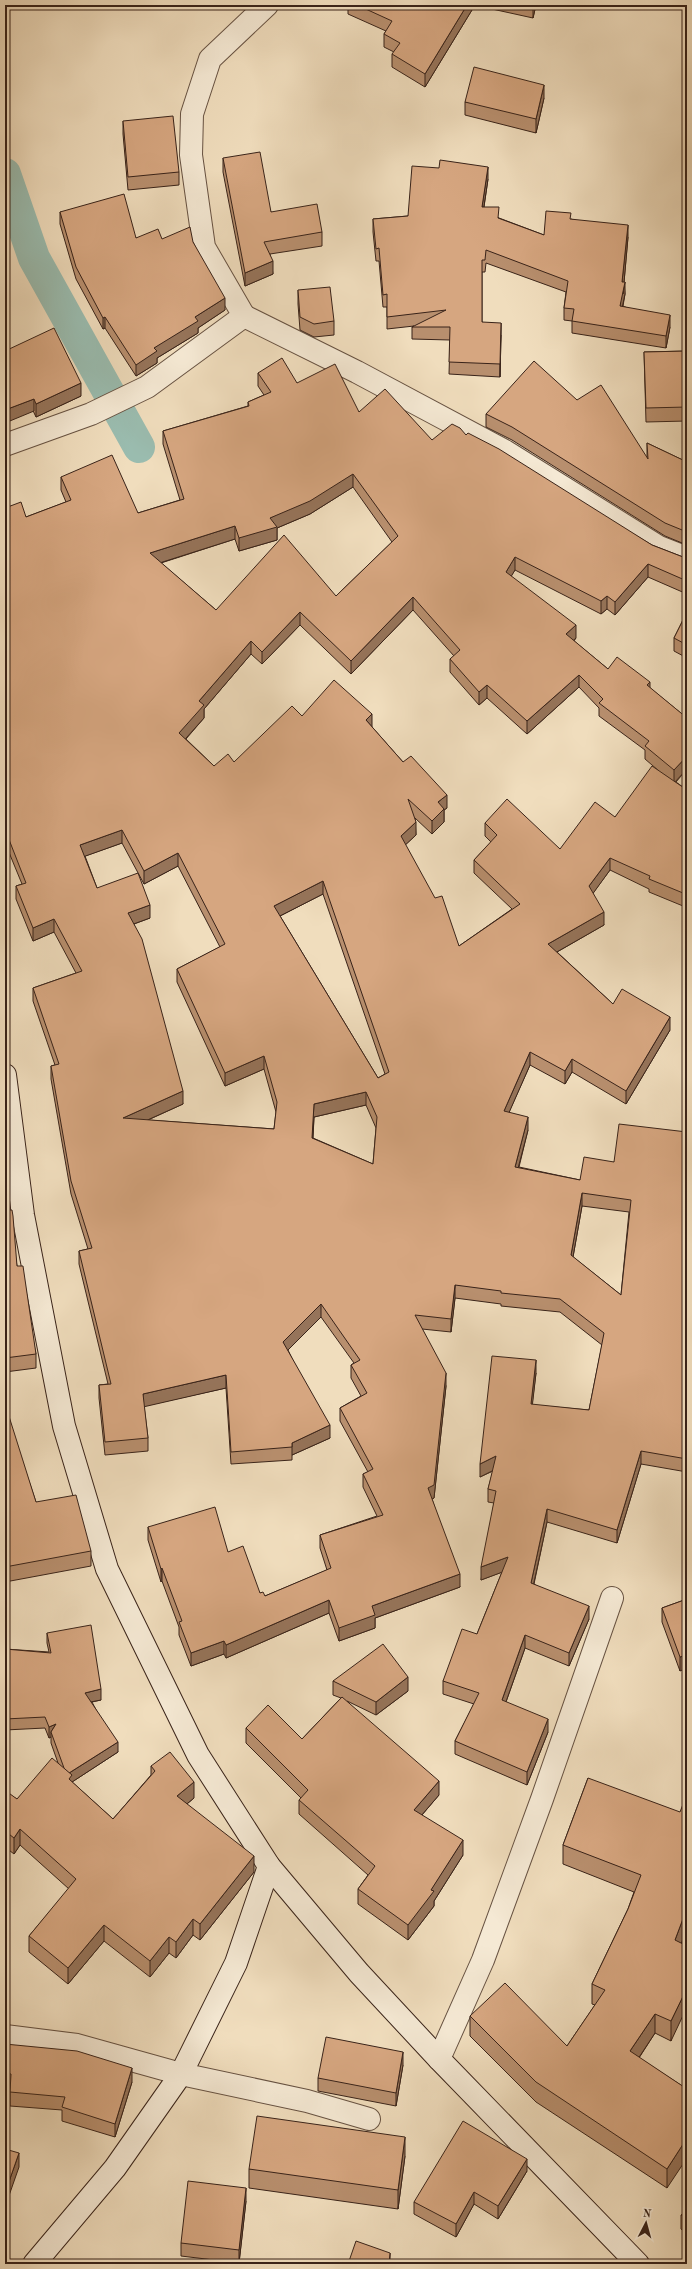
<svg xmlns="http://www.w3.org/2000/svg" width="692" height="2269" font-family="'Old Standard TT',serif">
  <rect width="100%" height="100%" fill="#f0ddbd"/>
  <filter id="stains"><feTurbulence type="fractalNoise" baseFrequency=".005" numOctaves="4"/><feColorMatrix values="0 0 0 0 .2 0 0 0 0 .09 0 0 0 0 .02 0 0 0 .5 -.17"/></filter>
  <radialGradient id="worn" r=".72"><stop offset=".6" stop-color="#630" stop-opacity="0"/><stop offset="1" stop-color="#630" stop-opacity=".3"/></radialGradient>
  <g fill="none" stroke-linecap="round" stroke-linejoin="round">
    <!-- canal -->
    <path stroke="#9abcaf" stroke-width="32" d="M5,174L34,258L139,447"/>
    <!-- street casing -->
    <g stroke="#675242" stroke-width="24">
      <g id="street">
        <path d="M244,316L357,372L505,451L659,547L687,558"/>
        <path d="M5,445L91,414L147,387L244,316L204,247L191,155L192,114L210,59L267,5"/>
        <path d="M5,2036L77,2045L181,2074L307,2101L369,2119"/>
        <path d="M439,2059L483,1960L542,1799L612,1598"/>
      </g>
    </g>
    <!-- secondary casing -->
    <g stroke="#392319" stroke-width="24">
      <g id="secondary">
        <path d="M5,1075L23,1215L64,1426L107,1569L198,1755L269,1866L359,1973L439,2059L638,2264"/>
        <path d="M34,2264L115,2168L181,2074L236,1963L269,1866"/>
      </g>
    </g>
    <!-- street -->
    <use href="#street" stroke="#f5e9d4" stroke-width="22"/>
    <!-- secondary -->
    <use href="#secondary" stroke="#f5e9d4" stroke-width="22"/>
  </g>
  <!-- wall -->
  <g fill="#b88f6e" stroke="#392319" fill-rule="evenodd">
    <path d="M348,5H475L425,87L392,67V54L394,52L384,47V34L386,31L348,14Z"/>
    <path d="M492,5H536L533,18L492,9Z"/>
    <path d="M544,98L536,133L465,115V102Z"/>
    <path d="M123,121L179,172V185L128,190L123,134Z"/>
    <path d="M223,158L271,212L322,232V246L270,254L273,274L245,286L223,172Z"/>
    <path d="M439,168L488,179L484,207L499,218L544,235L571,219L628,237L624,282L625,294L623,306L670,327L666,348L572,333V321L564,320V308L566,292L486,263L485,272H482V322L501,335L500,377L449,374L450,340L412,339V327L414,326L387,329V307H383L379,261H376L373,232V219L408,216Z"/>
    <path d="M60,212L136,238L193,242L225,310L198,328V333L157,358V363L136,376L105,328L103,329L76,279L60,224Z"/>
    <path d="M298,290L334,321V335L314,337L300,330L298,304Z"/>
    <path d="M5,351L81,396L36,417Z"/>
    <path d="M687,351V421L646,422L644,352Z"/>
    <path d="M258,373L297,383L359,412L432,440L466,435L652,545L683,557L687,556V594L648,577L615,615L607,609L601,614L515,570L511,576L576,638L574,641L608,669L650,688L687,718V769L676,782L687,790V895L683,906L649,892V889L610,870L593,893L604,925L557,952L613,1004L670,1030L626,1104L572,1072L565,1084L530,1065L509,1112L528,1130L519,1167L580,1180L614,1162L687,1132V1472L641,1464L617,1543L547,1522L534,1584L589,1619L569,1666L525,1648L506,1702L548,1732L527,1785L455,1754V1741L474,1704L443,1694V1681L477,1634L502,1572L481,1580L494,1503L488,1502V1489L493,1471L480,1477L536,1373L532,1405L589,1410L602,1345L560,1312L501,1306V1304L455,1298L451,1332L422,1329L446,1386L434,1498L432,1499L460,1587L375,1618V1628L339,1641L329,1613L226,1658L224,1654L191,1666L179,1635V1627L162,1581L161,1582L148,1540V1527L228,1552L260,1593L265,1596L327,1570L320,1548V1535L377,1516L363,1487V1474L368,1472L340,1421V1408L361,1396L351,1378V1365L354,1363L321,1317L288,1350L330,1438L292,1455V1460L231,1464L226,1388L144,1406L148,1438V1451L105,1455L99,1398V1385L108,1384L79,1264V1251L88,1249L71,1194L51,1079V1066L55,1065L33,1001V988L76,973L54,932L33,941L16,899V886L22,884L8,850L5,852L26,517L66,502L61,490V477L138,513L180,500L163,444V431L248,406V402L264,395L258,386ZM353,487L392,542L336,596L216,610L161,563L235,539L239,551L277,540V528L310,514ZM413,610L454,656L450,659V672L479,705L487,698L527,734L579,687L599,708V716L645,750V759L659,771L615,817L560,849L485,823V836L491,842L474,860V873L512,909L459,946L405,845L416,835L415,818L432,834L444,822V810L447,808L403,762L372,727L302,716L234,762L214,766L186,739L204,718V709L251,654L262,664L300,625L351,674ZM122,843L144,884L178,866L220,947L177,969V982L225,1086L264,1069L276,1112L274,1129L148,1120L183,1104L134,924L150,918L97,888L85,856ZM323,894L385,1074L378,1078L280,916ZM366,1105L376,1128L373,1164L313,1138L314,1117ZM582,1206L629,1212L621,1295L573,1257Z"/>
    <path d="M577,400L647,458V443L687,462V545L665,536L512,440L486,427V414Z"/>
    <path d="M687,612V658L674,651V638Z"/>
    <path d="M5,1179L8,1210L17,1266L36,1354V1368L5,1372Z"/>
    <path d="M5,1410L36,1502L91,1551V1566L5,1582Z"/>
    <path d="M687,1599L680,1671L662,1622V1608Z"/>
    <path d="M47,1633L101,1700L92,1702L118,1752L72,1782L113,1819L151,1775V1766L194,1798L187,1804L254,1872L200,1940L193,1935L176,1958L169,1953L150,1977L104,1941L68,1984L29,1952V1936L69,1889L20,1845L14,1854L5,1847V1792L17,1799L58,1763L51,1743V1737L49,1738L45,1728L5,1730V1649L49,1652L47,1643Z"/>
    <path d="M333,1681L408,1691L376,1715L347,1701L439,1795L422,1815L463,1855L434,1901V1906L408,1940L358,1904V1889L368,1875L299,1814V1800L301,1798L246,1743V1728L302,1739L341,1698L333,1695Z"/>
    <path d="M588,1778L681,1943L671,2041L655,2033L639,2058L687,2089L667,2188L536,2102L470,2036V2016L567,2046L595,2005L592,2004V1984L628,1909L634,1892L563,1864V1845Z"/>
    <path d="M5,2044L132,2082L115,2137L62,2121V2110L10,2106V2087H5Z"/>
    <path d="M403,2065L396,2106L318,2091V2078Z"/>
    <path d="M405,2156L398,2209L249,2188V2169Z"/>
    <path d="M527,2171L498,2219L474,2204L456,2237L414,2214V2202Z"/>
    <path d="M246,2201L239,2263L181,2256V2243Z"/>
    <path d="M687,2209V2234L681,2229V2215Z"/>
  </g>
  <!-- shaded-wall -->
  <g fill="#96745a" stroke="#392319">
    <path d="M467,5H475L425,87V74Z"/>
    <path d="M533,5H536L533,18Z"/>
    <path d="M544,85V98L536,133V119Z"/>
    <path d="M488,167V179L482,219V207Z"/>
    <path d="M628,225V237L623,294L625,282V294L620,318V306L622,282Z"/>
    <path d="M273,261V274L245,286V273Z"/>
    <path d="M225,298V310L198,328V333L157,358V363L136,376V365L154,348L195,317Z"/>
    <path d="M670,315V327L666,348V336Z"/>
    <path d="M105,317V328L103,329V318Z"/>
    <path d="M501,323V335L500,377V364Z"/>
    <path d="M81,383V396L36,417V404Z"/>
    <path d="M34,399V411L5,423V410Z"/>
    <path d="M353,474V487L310,514L277,528V540L239,551V538L270,518Z"/>
    <path d="M235,526V539L150,566V553Z"/>
    <path d="M515,557V570L506,585V572Z"/>
    <path d="M648,564V577L615,615V602Z"/>
    <path d="M607,596V609L601,614V601Z"/>
    <path d="M413,597V610L351,674V661Z"/>
    <path d="M300,612V625L262,664V652Z"/>
    <path d="M576,625V638L566,647V634Z"/>
    <path d="M251,641V654L204,709V718L179,746V733L199,701Z"/>
    <path d="M579,675V687L527,734V721Z"/>
    <path d="M650,682V695L647,685Z"/>
    <path d="M487,685V698L479,705V692Z"/>
    <path d="M372,714V727L366,720Z"/>
    <path d="M687,756V769L674,783V770Z"/>
    <path d="M447,795V808L444,810V822L432,834V821L438,802Z"/>
    <path d="M416,822V835L401,849V836Z"/>
    <path d="M122,830V843L80,858V845Z"/>
    <path d="M8,837V850L5,852V839Z"/>
    <path d="M178,853V866L144,884V871Z"/>
    <path d="M610,858V870L589,899V886Z"/>
    <path d="M323,881V894L274,919V906Z"/>
    <path d="M687,883V895L683,906V893Z"/>
    <path d="M150,905V918L128,926V913Z"/>
    <path d="M604,912V925L548,957V944Z"/>
    <path d="M54,919V932L33,941V928Z"/>
    <path d="M670,1017V1030L626,1104V1091Z"/>
    <path d="M530,1052V1065L504,1124V1111Z"/>
    <path d="M264,1056V1069L225,1086V1073Z"/>
    <path d="M572,1059V1072L565,1084V1071Z"/>
    <path d="M183,1091V1104L123,1131V1118Z"/>
    <path d="M366,1092V1105L314,1117L312,1151V1138L314,1104Z"/>
    <path d="M528,1117V1130L515,1180V1167Z"/>
    <path d="M582,1193V1206L571,1268V1255Z"/>
    <path d="M455,1285V1298L451,1332V1319Z"/>
    <path d="M321,1304V1317L283,1355V1342Z"/>
    <path d="M536,1360V1373L531,1417V1404Z"/>
    <path d="M446,1373V1386L434,1498L428,1501V1488Z"/>
    <path d="M226,1375V1388L143,1407V1394Z"/>
    <path d="M330,1425V1438L292,1455V1443Z"/>
    <path d="M641,1451V1464L617,1543V1530Z"/>
    <path d="M496,1456V1469L480,1477V1464Z"/>
    <path d="M547,1509V1522L531,1596V1583Z"/>
    <path d="M508,1557V1570L481,1580V1567Z"/>
    <path d="M162,1568V1581L161,1582V1569Z"/>
    <path d="M460,1574V1587L375,1618V1628L339,1641V1628L372,1606Z"/>
    <path d="M329,1600V1613L226,1658V1645Z"/>
    <path d="M589,1606V1619L569,1666V1653Z"/>
    <path d="M525,1635V1648L502,1713V1700Z"/>
    <path d="M224,1641V1654L191,1666V1653Z"/>
    <path d="M687,1655V1668L680,1671V1657Z"/>
    <path d="M408,1677V1691L376,1715V1702Z"/>
    <path d="M101,1689V1700L85,1703V1693Z"/>
    <path d="M548,1719V1732L527,1785V1772Z"/>
    <path d="M56,1724L51,1732V1737L49,1738V1727Z"/>
    <path d="M118,1742V1752L72,1782V1791L66,1775Z"/>
    <path d="M439,1781V1795L414,1824V1810Z"/>
    <path d="M194,1782V1798L177,1812V1796Z"/>
    <path d="M20,1829V1845L14,1854V1838Z"/>
    <path d="M463,1840V1855L434,1901V1906L408,1940V1925Z"/>
    <path d="M254,1856V1872L200,1940V1924Z"/>
    <path d="M687,1908V1928L675,1960V1940Z"/>
    <path d="M193,1919V1935L176,1958V1942Z"/>
    <path d="M104,1925V1941L68,1984V1968Z"/>
    <path d="M169,1937V1953L150,1977V1961Z"/>
    <path d="M687,1988V2007L671,2041V2021Z"/>
    <path d="M655,2014V2033L630,2071V2051Z"/>
    <path d="M403,2052V2065L396,2106V2093Z"/>
    <path d="M132,2068V2082L115,2137V2124Z"/>
    <path d="M405,2137V2156L398,2209V2190Z"/>
    <path d="M687,2138V2158L667,2188V2169Z"/>
    <path d="M19,2153V2167L5,2207V2193Z"/>
    <path d="M527,2159V2171L498,2219V2206Z"/>
    <path d="M246,2188V2201L239,2263V2250Z"/>
    <path d="M474,2192V2204L456,2237V2224Z"/>
    <path d="M390,2253V2264H389Z"/>
  </g>
  <!-- building -->
  <g fill="#d6a680" stroke="#392319" fill-rule="evenodd">
    <path d="M357,5H467L425,74L392,54L400,43L384,34L392,21Z"/>
    <path d="M474,67L544,85L536,119L465,102Z"/>
    <path d="M173,116L179,172L128,177L123,121Z"/>
    <path d="M260,152L271,212L317,204L322,232L264,242L273,261L245,273L223,158Z"/>
    <path d="M440,160L488,167L482,207H499L498,218L544,235L546,211L571,213L570,219L628,225L622,282H625L620,306L670,315L666,336L572,321L574,309L564,308L568,281L486,250L485,260H482V322L501,323L500,364L449,362L450,327H412L446,310L387,317V294L383,295L379,248L376,249L373,219L408,216L412,166L439,168Z"/>
    <path d="M124,194L136,238L158,229L162,239L190,227L193,242L225,298L195,317L198,321L154,348L157,351L136,365L105,317L103,318L76,267L60,212Z"/>
    <path d="M330,287L334,321L314,324L300,317L298,290Z"/>
    <path d="M54,328L81,383L36,404L34,399L5,410V351Z"/>
    <path d="M687,351V407L646,408L644,352Z"/>
    <path d="M282,358L297,383L335,364L359,412L385,389L432,440L452,424L460,428L466,435L468,433L499,449L652,545L683,557L687,556V581L648,564L615,602L607,596L601,601L515,557L506,572L576,625L566,634L608,669L617,657L650,682L647,685L687,718V756L674,770L645,746L649,741L599,703L603,699L579,675L527,721L487,685L479,692L450,659L460,650L413,597L351,661L300,612L262,652L251,641L199,701L204,705L179,733L214,766L228,754L234,762L292,706L302,716L334,680L372,714L366,720L403,762L411,756L447,795L438,802L444,809L432,821L408,799L416,822L401,836L435,898L442,896L459,946L520,904L474,860L497,835L485,823L507,799L560,849L595,802L615,817L652,766L687,790V883L683,893L649,879L650,876L610,858L589,886L604,912L548,944L613,1004L622,989L670,1017L626,1091L572,1059L565,1071L530,1052L504,1111L528,1117L515,1167L580,1180L584,1157L614,1162L619,1124L687,1132V1459L641,1451L617,1530L547,1509L531,1583L589,1606L569,1653L525,1635L502,1700L548,1719L527,1772L455,1741L479,1693L443,1681L462,1629L477,1634L508,1557L481,1567L496,1491L488,1489L496,1456L480,1464L492,1356L536,1360L531,1404L589,1410L604,1333L560,1299L501,1293V1291L455,1285L451,1319L415,1315L446,1373L434,1485L428,1488L460,1574L372,1606L375,1615L339,1628L329,1600L226,1645L224,1641L191,1653L179,1622L182,1621L162,1568L161,1569L148,1527L215,1507L228,1552L243,1546L260,1593L263,1592L265,1596L331,1568L320,1535L383,1515L363,1474L373,1469L340,1408L367,1393L351,1365L360,1360L321,1304L283,1342L330,1425L292,1443V1447L231,1452L226,1375L143,1394L148,1438L105,1442L99,1385L111,1384L79,1251L92,1248L71,1181L51,1066L59,1064L33,988L82,971L54,919L33,928L16,886L26,883L8,837L5,839V508L21,502L26,517L71,500L61,477L112,455L138,513L184,499L163,431L249,406L248,402L271,392L258,373ZM353,474L398,536L336,596L284,535L216,610L150,553L235,526L239,538L277,527L270,518L310,501ZM122,830L144,871L178,853L225,944L177,969L225,1073L264,1056L277,1102L274,1129L123,1118L183,1091L142,939L128,913L150,905L138,873L97,888L80,845ZM323,881L389,1072L378,1078L274,906ZM366,1092L377,1117L373,1164L312,1138L314,1104ZM582,1193L631,1200L621,1295L571,1255Z"/>
    <path d="M534,361L577,400L601,385L648,459L647,443L687,462V532L665,523L512,427L486,414Z"/>
    <path d="M687,612V645L674,638Z"/>
    <path d="M5,1179L8,1210H12L13,1216L17,1266H23L36,1354L5,1358Z"/>
    <path d="M5,1410H7L36,1502L76,1495L91,1551L5,1567Z"/>
    <path d="M687,1599V1655L680,1657L662,1608Z"/>
    <path d="M91,1625L101,1689L85,1693L118,1742L69,1773L64,1768L51,1732L56,1724L49,1727L45,1717L5,1719V1649L51,1653L47,1633Z"/>
    <path d="M383,1644L408,1677L376,1702L333,1681Z"/>
    <path d="M342,1697L439,1781L414,1810L463,1840L431,1890L434,1891L408,1925L358,1889L375,1866L299,1800L308,1790L246,1728L268,1705L302,1739Z"/>
    <path d="M170,1752L194,1782L177,1796L254,1856L200,1924L193,1919L176,1942L169,1937L150,1961L104,1925L68,1968L29,1936L76,1879L20,1829L14,1838L5,1831V1792L6,1791L17,1799L52,1758L72,1775L69,1779L113,1819L155,1771L151,1766Z"/>
    <path d="M588,1778L680,1812L687,1794V1908L675,1940L687,1946V1988L671,2021L655,2014L630,2051L687,2089V2138L667,2169L536,2082L470,2016L505,1983L567,2046L605,1990L592,1984L628,1909L641,1875L563,1845Z"/>
    <path d="M326,2037L403,2052L396,2093L318,2078Z"/>
    <path d="M5,2044L77,2051L132,2068L115,2124L62,2107L65,2097L10,2092L11,2074L5,2073Z"/>
    <path d="M257,2116L405,2137L398,2190L249,2169Z"/>
    <path d="M463,2121L527,2159L498,2206L474,2192L456,2224L414,2202Z"/>
    <path d="M5,2149L19,2153L5,2193Z"/>
    <path d="M188,2181L246,2188L239,2250L181,2243Z"/>
    <path d="M687,2209V2221L681,2215Z"/>
    <path d="M356,2241L390,2253L389,2264H348Z"/>
  </g>
  <!-- margin -->
  <rect width="692" height="2269" fill="none" stroke="#f0ddbd" stroke-width="20"/>
  <rect x="6" y="6" width="680" height="2257" fill="none" stroke="#392319" stroke-width="2"/>
  <rect x="10" y="10" width="672" height="2249" fill="none" stroke="#392319"/>
  <!-- north arrow -->
  <g transform="translate(646 2223) rotate(6)" stroke="#f5e9d4" stroke-width="3" paint-order="stroke">
  <path d="M0-3L7 15L0 10L-7 15Z" fill="#392319"/>
  <text y="-6" font-size="11" font-weight="bold" text-anchor="middle" fill="#392319">N</text>
  </g>
  <rect width="100%" height="100%" filter="url(#stains)"/>
  <rect width="100%" height="100%" fill="url(#worn)"/>
</svg>
